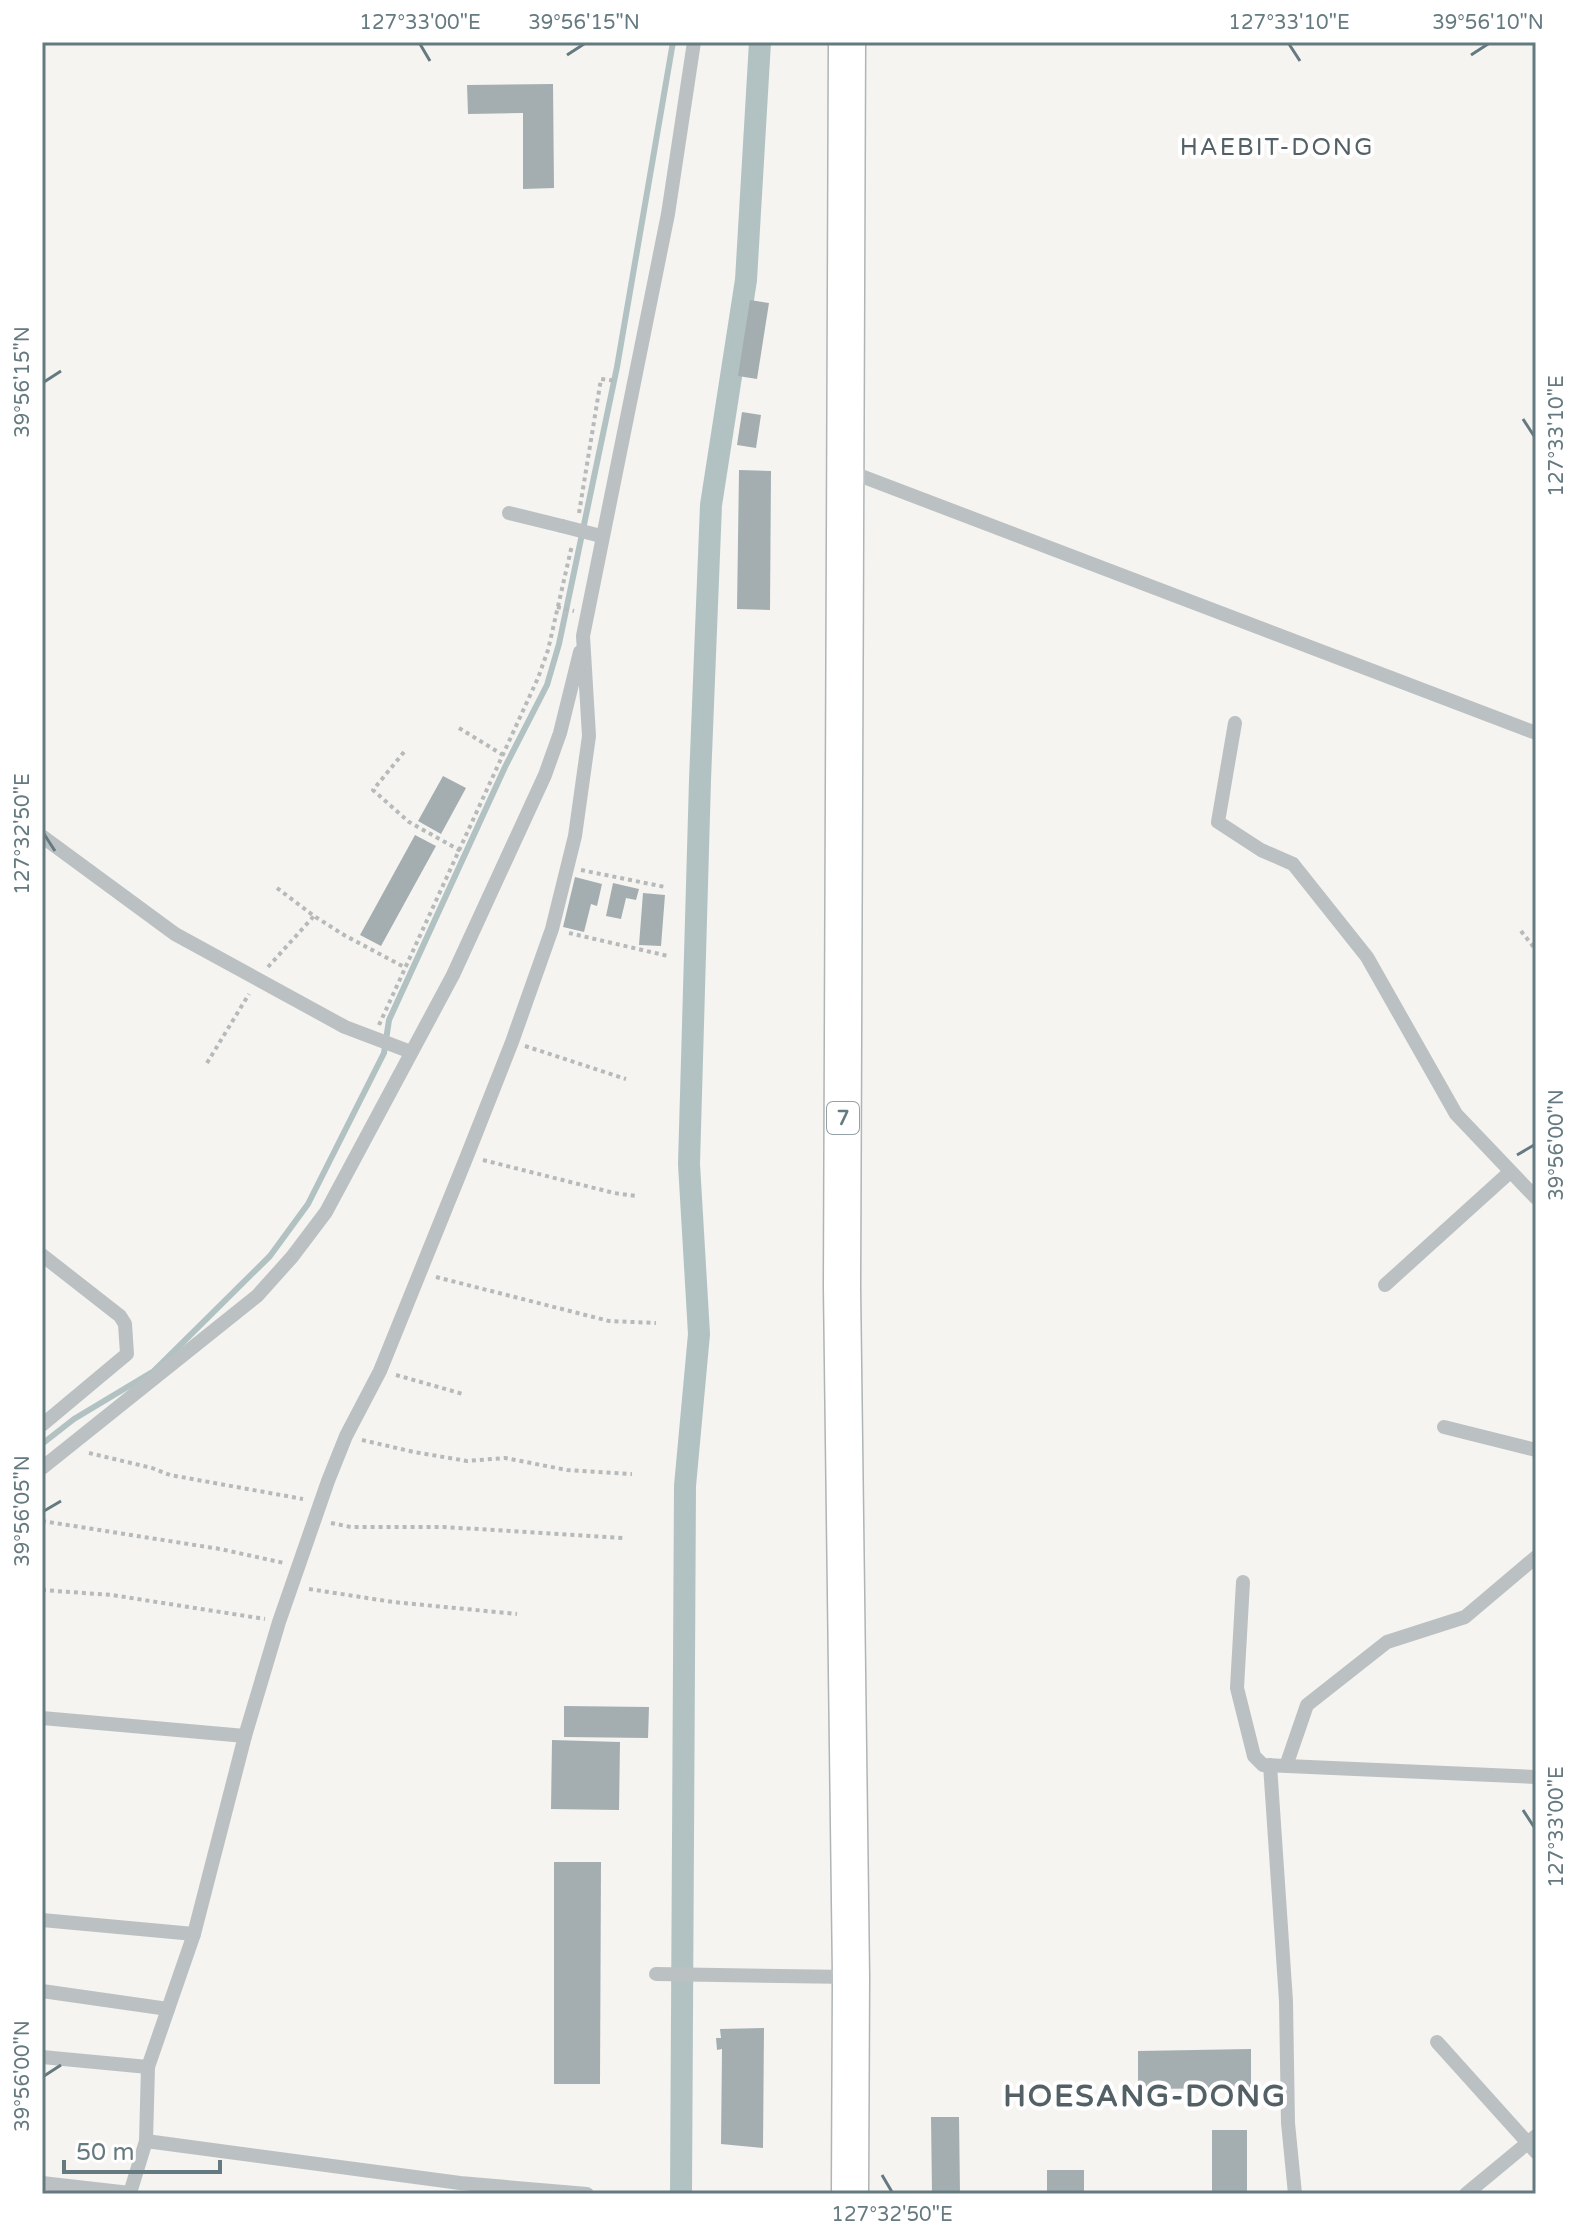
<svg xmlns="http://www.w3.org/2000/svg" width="1578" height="2236" font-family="'Varela Round',sans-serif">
  <rect width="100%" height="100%" fill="#f5f4f1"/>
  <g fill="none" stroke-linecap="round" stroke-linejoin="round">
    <!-- stream -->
    <path stroke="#b2c2c3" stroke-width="6" d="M42,1444L74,1419L154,1371L270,1256L308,1204L384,1053L389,1020L505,767L547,685L559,644L617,367L673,42"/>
    <!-- canal -->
    <path stroke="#b2c2c3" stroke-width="22" d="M681,2194L685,1486L699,1334L689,1164L700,780L711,505L746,280L760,42"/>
  </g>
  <!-- building -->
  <g fill="#a4aeb1">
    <path d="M553,84L554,188L523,189V113L468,114L467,85Z"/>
    <path d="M750,300L769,303L757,379L738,376Z"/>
    <path d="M742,412L761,415L756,448L737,445Z"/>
    <path d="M739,470L771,471L770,610L737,609Z"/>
    <path d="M443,776L466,788L441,834L418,821Z"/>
    <path d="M415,835L436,846L381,946L360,935Z"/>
    <path d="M575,877L602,884L597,906L591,904L584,932L563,927Z"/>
    <path d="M613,883L639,889L636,900L626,898L621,919L606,916Z"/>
    <path d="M643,893L665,895L661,946L639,945Z"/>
    <path d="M564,1706L649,1707L648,1738L564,1737Z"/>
    <path d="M552,1740L620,1742L619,1810L551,1809Z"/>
    <path d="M554,1862H601L600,2084H554Z"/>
    <path d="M764,2028L763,2148L721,2144L722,2049L717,2050L716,2038H721L720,2029Z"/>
    <path d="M1251,2049V2088L1138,2089V2051Z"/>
    <path d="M931,2117H959L960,2194H932Z"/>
    <rect x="1212" y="2130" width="35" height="64"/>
    <rect x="1047" y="2170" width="37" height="24"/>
  </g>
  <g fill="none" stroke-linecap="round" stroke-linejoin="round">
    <!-- highway casing -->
    <g stroke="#afb4b6" stroke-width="39">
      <path id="highway" d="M847,42L842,1287L851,1977L850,2194"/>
    </g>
    <!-- path -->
    <g stroke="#b6babb" stroke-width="4" stroke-dasharray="4 4" stroke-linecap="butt">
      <path d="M579,513L601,379L617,381"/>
      <path d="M557,607L574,611"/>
      <path d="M459,728L503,755"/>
      <path d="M404,752L373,790L409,822L461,851"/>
      <path d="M581,870L665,887"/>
      <path d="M277,888L314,916L344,935L406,968"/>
      <path d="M1521,931L1536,950"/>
      <path d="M569,933L668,956"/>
      <path d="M268,967L314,916"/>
      <path d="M379,1025L538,678L548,650L572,545"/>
      <path d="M525,1046L626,1079"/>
      <path d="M207,1063L249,994"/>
      <path d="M483,1160L614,1193L636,1196"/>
      <path d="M436,1277L609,1321L656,1323"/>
      <path d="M396,1375L463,1394"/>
      <path d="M362,1440L414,1452L467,1461L505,1458L567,1470L632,1474"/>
      <path d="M89,1453L152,1468L170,1475L303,1499"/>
      <path d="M42,1521L220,1549L284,1563"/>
      <path d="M331,1523L351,1527H444L624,1538"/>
      <path d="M309,1589L393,1602L517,1614"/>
      <path d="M42,1590L112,1595L265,1619"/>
    </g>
    <!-- minor -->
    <g stroke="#bbc1c3" stroke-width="14">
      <path d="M848,471L1536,733"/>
      <path d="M509,513L562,526"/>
      <path d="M1235,723L1218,822L1261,850L1293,864L1367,957L1456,1114L1536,1198"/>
      <path d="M43,837L175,934L345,1027L411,1052"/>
      <path d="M42,1255L120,1316L125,1324L127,1354L42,1425"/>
      <path d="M1385,1285L1510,1172"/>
      <path d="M1444,1427L1536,1450"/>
      <path d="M42,1468L257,1296L292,1257L326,1212L453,975L545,775L560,733L580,652"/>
      <path d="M1243,1582L1237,1688L1254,1756L1263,1765L1536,1777"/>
      <path d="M42,1718L245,1736"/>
      <path d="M1270,1765L1286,2001L1288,2123L1295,2194"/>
      <path d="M1286,1766L1307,1705L1387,1642L1465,1617L1536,1557"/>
      <path d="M42,1920L194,1934"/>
      <path d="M656,1974L851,1977"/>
      <path d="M42,1991L168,2009"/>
      <path d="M1437,2042L1536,2152"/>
      <path d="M42,2057L148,2067"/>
      <path d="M146,2141L460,2183L587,2194"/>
      <path d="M42,2183L130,2193L146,2141L148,2067L194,1934L245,1736L279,1622L328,1481L346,1436L380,1371L467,1156L512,1042L552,929L575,836L589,736L583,636L668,214L694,42"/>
      <path d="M1466,2194L1536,2136"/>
    </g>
    <!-- highway -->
    <use href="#highway" stroke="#fff" stroke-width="36"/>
    <!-- minor-bridge -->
    <path stroke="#bbc1c3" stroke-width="14" d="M562,526L597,535"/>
  </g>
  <!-- ticks -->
  <path fill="none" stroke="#657a80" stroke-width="3" d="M420,44L430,61M1289,44L1300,61M567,55L584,44M1471,55L1488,44M44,382L61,371M1523,419L1534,436M44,834L55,851M1517,1155L1534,1145M44,1511L61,1501M1523,1810L1534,1827M44,2076L61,2065M882,2175L892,2192"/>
  <g text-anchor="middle" stroke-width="8" stroke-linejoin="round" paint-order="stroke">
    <!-- shield labels -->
    <rect fill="#fff" stroke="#93a2a6" stroke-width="2" x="827" y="1102" width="32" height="32" rx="6"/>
    <g font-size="20" font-weight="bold" fill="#657a80">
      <text x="843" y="1125">7</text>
    </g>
    <!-- neighbourhood labels -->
    <g font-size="24" letter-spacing="2" fill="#536166" stroke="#fff">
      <text x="1277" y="155">HAEBIT-DONG</text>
    </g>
    <!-- district labels -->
    <g font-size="30" font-weight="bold" letter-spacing="2" fill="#536166" stroke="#fff">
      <text x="1145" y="2106">HOESANG-DONG</text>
    </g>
  </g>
  <!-- border -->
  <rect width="1578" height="2236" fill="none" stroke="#ffffff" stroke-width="88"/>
  <!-- scale -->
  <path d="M64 2160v12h156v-12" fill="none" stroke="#657a80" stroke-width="4"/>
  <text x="76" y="2160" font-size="24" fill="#657a80" stroke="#ffffff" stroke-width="6" paint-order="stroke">50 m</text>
  <rect x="44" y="44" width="1490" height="2148" fill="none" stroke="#657a80" stroke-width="3"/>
  <g font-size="20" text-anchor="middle" fill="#657a80">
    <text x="420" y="29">127°33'00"E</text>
    <text x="584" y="29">39°56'15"N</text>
    <text x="1289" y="29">127°33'10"E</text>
    <text x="1488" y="29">39°56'10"N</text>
    <text transform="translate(22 382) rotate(-90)" y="7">39°56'15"N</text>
    <text transform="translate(1556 436) rotate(-90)" y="7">127°33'10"E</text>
    <text transform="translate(22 834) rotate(-90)" y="7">127°32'50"E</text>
    <text transform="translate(1556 1145) rotate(-90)" y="7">39°56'00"N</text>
    <text transform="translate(22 1511) rotate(-90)" y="7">39°56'05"N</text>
    <text transform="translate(1556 1827) rotate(-90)" y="7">127°33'00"E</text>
    <text transform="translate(22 2076) rotate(-90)" y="7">39°56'00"N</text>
    <text x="892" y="2221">127°32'50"E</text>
  </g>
</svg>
